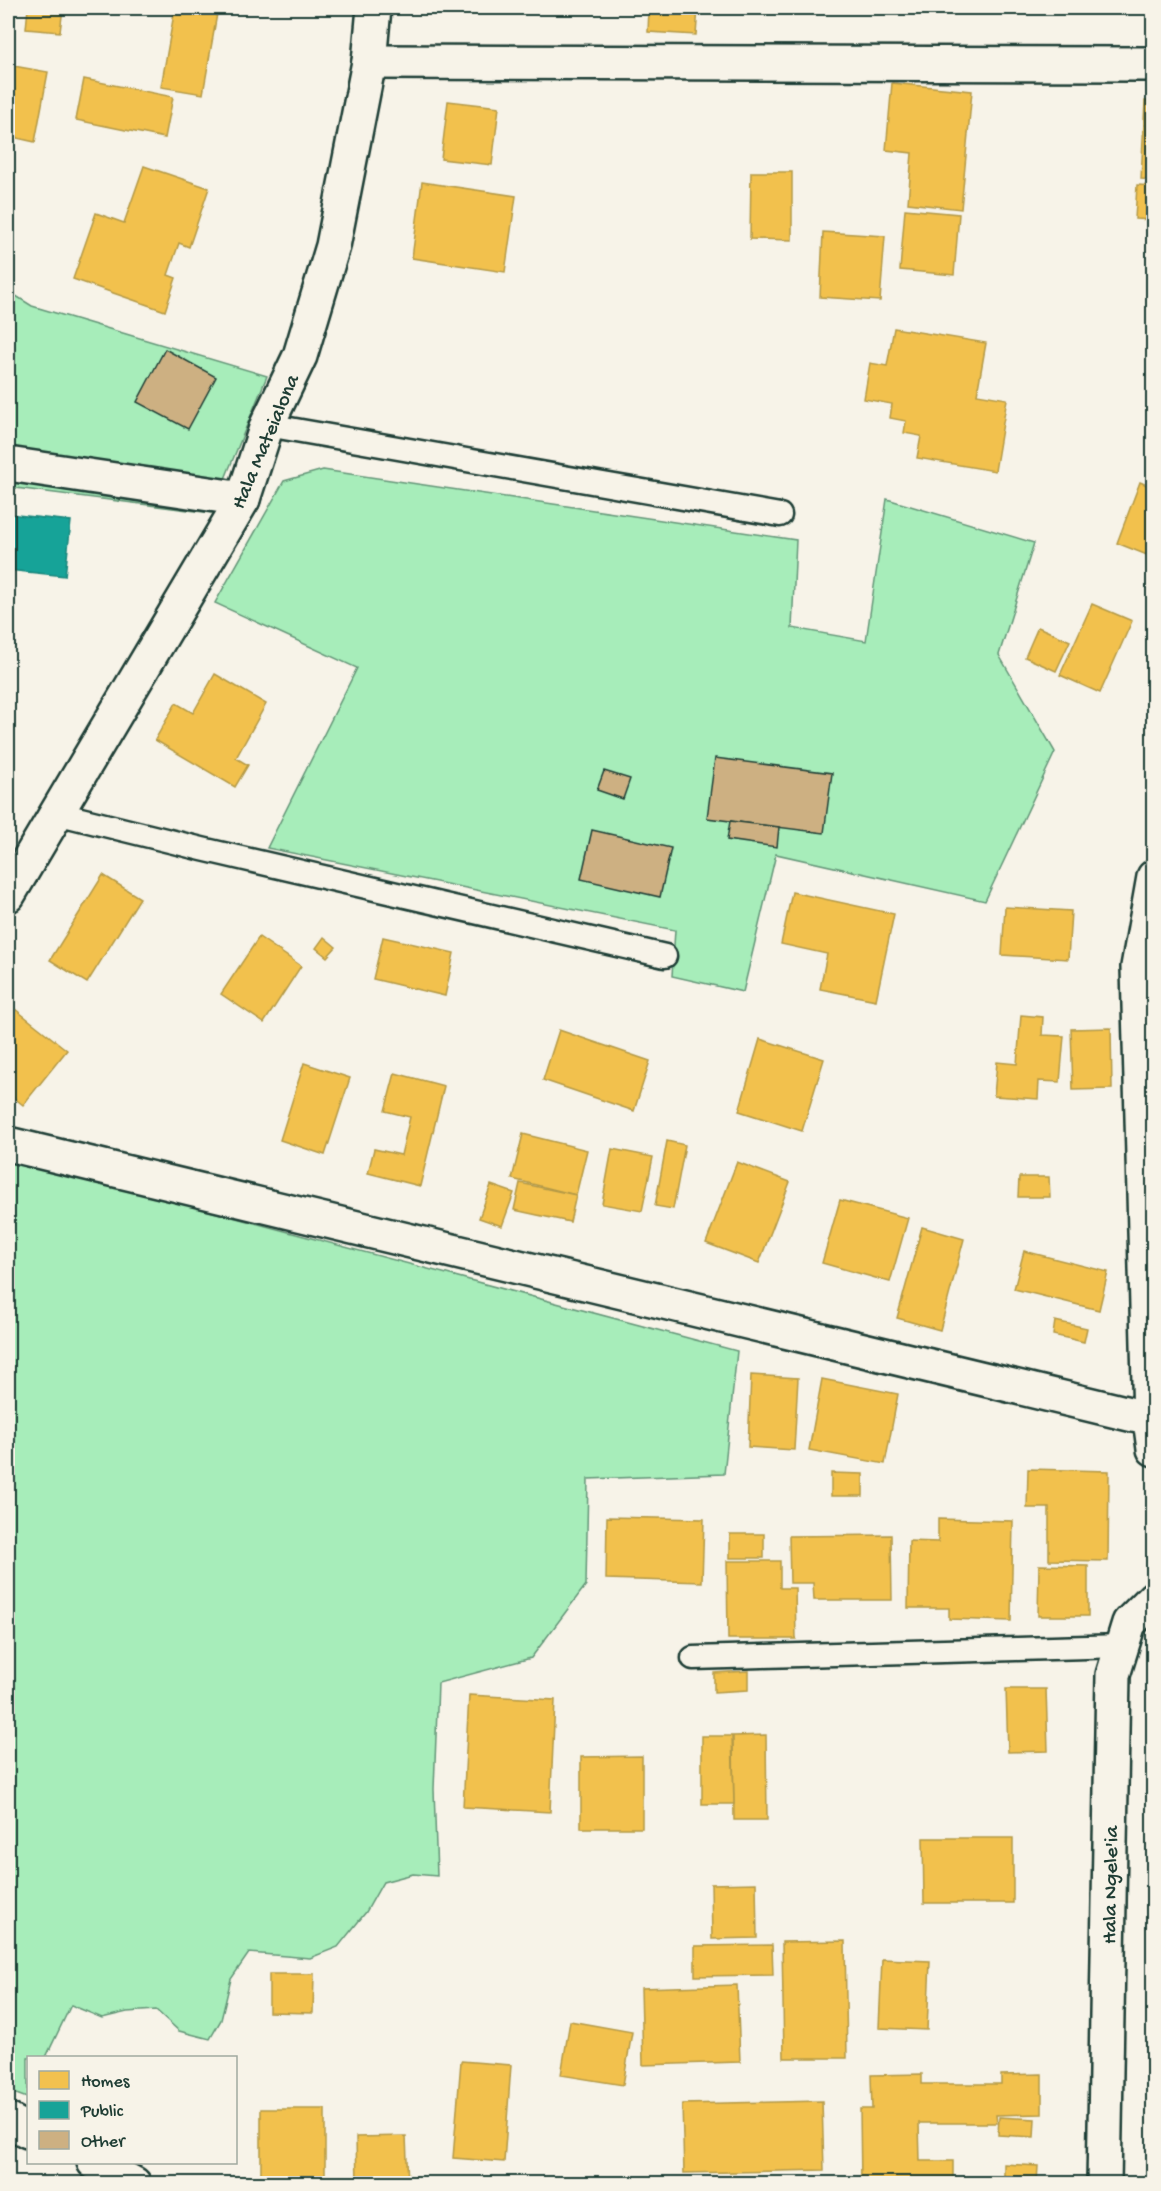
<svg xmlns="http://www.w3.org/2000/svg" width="1161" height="2191" font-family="'Gochi Hand',sans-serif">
  <rect width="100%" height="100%" fill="#f7f3e8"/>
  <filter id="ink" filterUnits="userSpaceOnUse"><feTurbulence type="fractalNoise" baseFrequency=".0167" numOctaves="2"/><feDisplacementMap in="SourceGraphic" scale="12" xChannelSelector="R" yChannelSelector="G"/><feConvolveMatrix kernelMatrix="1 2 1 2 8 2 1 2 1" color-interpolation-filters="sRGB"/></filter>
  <g filter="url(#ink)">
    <!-- green -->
    <g fill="#a7edba" stroke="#639577" stroke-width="1.5">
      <path d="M8,291L32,306L267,376L211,513L8,487Z"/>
      <path d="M323,470L796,540L792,628L866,641L887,499L1034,543L999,655L1055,752L985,901L776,854L743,992L672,976L675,930L267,848L357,668L215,603L284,481Z"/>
      <path d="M8,1159L55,1170L737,1351L724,1474L588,1479L586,1585L531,1658L438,1683L434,1789L437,1876L413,1874L383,1882L366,1912L338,1947L310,1958L249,1953L231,1979L221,2020L210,2039L179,2031L156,2010L127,2012L102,2018L71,2005L46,2057L28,2058V2095L27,2098L8,2091Z"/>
    </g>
    <!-- homes -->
    <g fill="#f2c14e" stroke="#b39946" stroke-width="1.5">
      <path d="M28,8H63L60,32L26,29Z"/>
      <path d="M175,8H218L203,94L161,87Z"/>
      <path d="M649,8H698L696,35L648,32Z"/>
      <path d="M8,65L48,72L35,142L8,136Z"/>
      <path d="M84,79L173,97L165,138L76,120Z"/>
      <path d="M892,83L972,91L961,209L908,203L912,153L886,150Z"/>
      <path d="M448,101L499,107L492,165L441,159Z"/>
      <path d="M1145,101H1154V180L1141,179Z"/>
      <path d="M144,166L209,188L189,247L179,243L168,275L176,278L165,311L73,279L96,213L124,223Z"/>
      <path d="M751,172H792V240L750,239Z"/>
      <path d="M422,182L516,196L505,272L412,258Z"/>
      <path d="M1137,185L1154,186V220L1135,219Z"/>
      <path d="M905,209L959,214L954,275L900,270Z"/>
      <path d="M823,232L885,236L880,301L820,297Z"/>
      <path d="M894,328L986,343L977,394L1007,399L995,471L917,458L921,436L904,433L906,421L890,418L892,404L864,399L870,363L887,366Z"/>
      <path d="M1140,482L1154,488V538L1147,555L1117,543Z"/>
      <path d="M1092,604L1132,621L1100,693L1060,675Z"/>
      <path d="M1038,627L1070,641L1056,671L1025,657Z"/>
      <path d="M215,674L266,704L236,758L248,765L235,787L155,740L176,703L193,713Z"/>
      <path d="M103,875L140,898L87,983L50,960Z"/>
      <path d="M792,892L894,914L876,1000L820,989L827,954L781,944Z"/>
      <path d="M1005,907L1071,911L1068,959L1002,955Z"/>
      <path d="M259,937L301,966L264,1023L221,994Z"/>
      <path d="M324,937L336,947L327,957L316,948Z"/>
      <path d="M383,937L454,953L445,996L373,979Z"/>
      <path d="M15,1009L67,1050L23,1105L8,1093V1019Z"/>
      <path d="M1021,1015L1043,1017L1042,1035L1064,1036L1060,1082L1039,1081L1038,1099L994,1096L997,1062L1017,1064Z"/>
      <path d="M1111,1028L1112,1089L1073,1090L1071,1029Z"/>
      <path d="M559,1030L650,1061L634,1111L543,1080Z"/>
      <path d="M760,1039L824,1059L802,1131L739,1111Z"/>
      <path d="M304,1063L350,1078L325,1155L280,1140Z"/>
      <path d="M395,1073L444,1086L420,1186L368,1173L374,1149L401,1155L410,1117L385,1111Z"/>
      <path d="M523,1134L587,1150L576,1195L512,1179Z"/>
      <path d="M667,1141L685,1145L673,1209L655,1206Z"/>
      <path d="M612,1149L653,1157L642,1211L602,1204Z"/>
      <path d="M737,1162L790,1182L759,1263L706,1243Z"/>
      <path d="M1019,1177H1049L1050,1197H1018Z"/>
      <path d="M520,1183L576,1195L570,1222L514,1210Z"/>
      <path d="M491,1185L514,1193L502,1226L479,1218Z"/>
      <path d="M840,1200L908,1218L890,1282L822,1263Z"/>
      <path d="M922,1227L964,1239L940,1330L897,1318Z"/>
      <path d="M1024,1251L1108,1272L1099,1310L1014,1289Z"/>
      <path d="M1055,1321L1087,1328L1084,1342L1053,1335Z"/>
      <path d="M751,1375L798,1378L794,1450L748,1447Z"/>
      <path d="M822,1379L898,1394L885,1464L809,1450Z"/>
      <path d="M1028,1469L1109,1471L1108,1561L1049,1560V1508H1027Z"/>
      <path d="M831,1473L863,1474V1496H831Z"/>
      <path d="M607,1517L704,1519L702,1582L606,1579Z"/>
      <path d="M938,1519L1013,1521L1011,1621L949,1619V1608H908L909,1541L938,1542Z"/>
      <rect x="730" y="1534" width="34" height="24"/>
      <path d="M891,1535L892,1600H814L813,1583H790L789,1536Z"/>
      <path d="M727,1561H780V1588H795L796,1639H728Z"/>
      <path d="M1039,1565L1088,1566V1616H1038Z"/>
      <path d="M748,1671V1690L714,1692V1673Z"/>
      <path d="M1006,1689H1046L1048,1751L1008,1752Z"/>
      <path d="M469,1695L555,1700L550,1812L463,1807Z"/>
      <path d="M766,1735L767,1820H734L733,1736Z"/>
      <path d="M702,1736H732L734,1804H702Z"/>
      <path d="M642,1756V1828H581V1757Z"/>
      <path d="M923,1838H1013V1903H924Z"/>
      <path d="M756,1883L757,1938L712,1939L711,1884Z"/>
      <path d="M845,1941L847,2058H784L782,1942Z"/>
      <path d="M772,1945L773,1975L695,1976V1946Z"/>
      <path d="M882,1959L930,1961L927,2030L879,2028Z"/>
      <path d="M269,1974H314L313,2013L269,2012Z"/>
      <path d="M737,1985L740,2062L643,2065L641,1988Z"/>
      <path d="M570,2021L632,2032L623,2085L561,2075Z"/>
      <path d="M461,2061L511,2065L504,2162L453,2158Z"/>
      <path d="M922,2074V2084H1001V2075L1042,2074V2114L996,2115L997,2123H919L920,2161H953V2180L1000,2179V2184H861L860,2109H872L871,2075Z"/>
      <path d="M822,2101L824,2170L684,2173L682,2104Z"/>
      <rect x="261" y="2109" width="64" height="75"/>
      <path d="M999,2117L1035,2119L1034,2137L998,2135Z"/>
      <path d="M406,2136L408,2184H357L356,2137Z"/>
      <path d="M1004,2164L1038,2166L1037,2183L1050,2184H1004Z"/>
    </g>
    <!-- public -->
    <path fill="#17a398" stroke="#19847a" stroke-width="1.5" d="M8,514L71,521L65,576L8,570Z"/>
    <!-- building -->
    <g fill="#cdb082" stroke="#1f3d34" stroke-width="1.5">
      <path d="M165,349L216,377L188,429L137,402Z"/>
      <path d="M715,758L832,773L824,833L707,818Z"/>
      <path d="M604,771L630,779L623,799L597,790Z"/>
      <path d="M730,821L779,827L777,847L727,840Z"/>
      <path d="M592,830L671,848L660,897L581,879Z"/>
    </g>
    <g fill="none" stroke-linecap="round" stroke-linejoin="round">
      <!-- lane casing -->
      <g stroke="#1f3d34" stroke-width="27">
        <g id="lane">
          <path d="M267,425L780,515"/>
          <path d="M56,813L202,849L665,956"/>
          <path d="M693,1658L1122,1646"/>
        </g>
      </g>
      <!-- street casing -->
      <g stroke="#1f3d34" stroke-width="38">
        <g id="street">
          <path d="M369,62L1154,64"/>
          <path d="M8,464L243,499"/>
          <path d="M8,1144L1150,1419L1154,1449"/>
          <path d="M1150,1419L1138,967L1154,877"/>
          <path d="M8,2120L28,2131"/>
          <path d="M94,2162L134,2184"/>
        </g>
      </g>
      <!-- secondary casing -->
      <g stroke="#1f3d34" stroke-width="38">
        <g id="secondary">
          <path d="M8,895L243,499L267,425L300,356L333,246L369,62L374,8"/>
          <path d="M1104,2184L1113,1675L1129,1623L1154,1598"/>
        </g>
      </g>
      <!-- lane -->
      <use href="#lane" stroke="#f7f3e8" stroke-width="22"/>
      <!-- street -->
      <use href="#street" stroke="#f7f3e8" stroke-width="33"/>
      <!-- secondary -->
      <use href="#secondary" stroke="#f7f3e8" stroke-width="33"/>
    </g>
  </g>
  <g text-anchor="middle" stroke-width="6" stroke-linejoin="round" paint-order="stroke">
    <!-- street labels -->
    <g font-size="21" fill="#1f3d34" stroke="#f7f3e8">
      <text transform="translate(264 441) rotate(-67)" y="7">Hala Mateialona</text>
      <text transform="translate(1109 1885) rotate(-89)" y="7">Hala Ngele'ia</text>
    </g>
  </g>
  <!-- margin -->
  <rect width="1161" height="2191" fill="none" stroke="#f7f3e8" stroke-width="30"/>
  <rect x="15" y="15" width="1131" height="2161" fill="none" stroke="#1f3d34" stroke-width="2" filter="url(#ink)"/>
  <!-- legend -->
  <rect x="27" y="2056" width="210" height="108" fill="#f7f3e8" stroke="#a1aaa0" stroke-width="1.5"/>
  <rect x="39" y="2071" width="30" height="18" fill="#f2c14e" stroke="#a1aaa0" stroke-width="1.5"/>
  <text x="81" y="2086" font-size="18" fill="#1f3d34">Homes</text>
  <rect x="39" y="2101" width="30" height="18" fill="#17a398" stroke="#a1aaa0" stroke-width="1.5"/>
  <text x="81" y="2116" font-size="18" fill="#1f3d34">Public</text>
  <rect x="39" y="2131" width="30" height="18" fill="#cdb082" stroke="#a1aaa0" stroke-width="1.5"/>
  <text x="81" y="2146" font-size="18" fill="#1f3d34">Other</text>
</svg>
